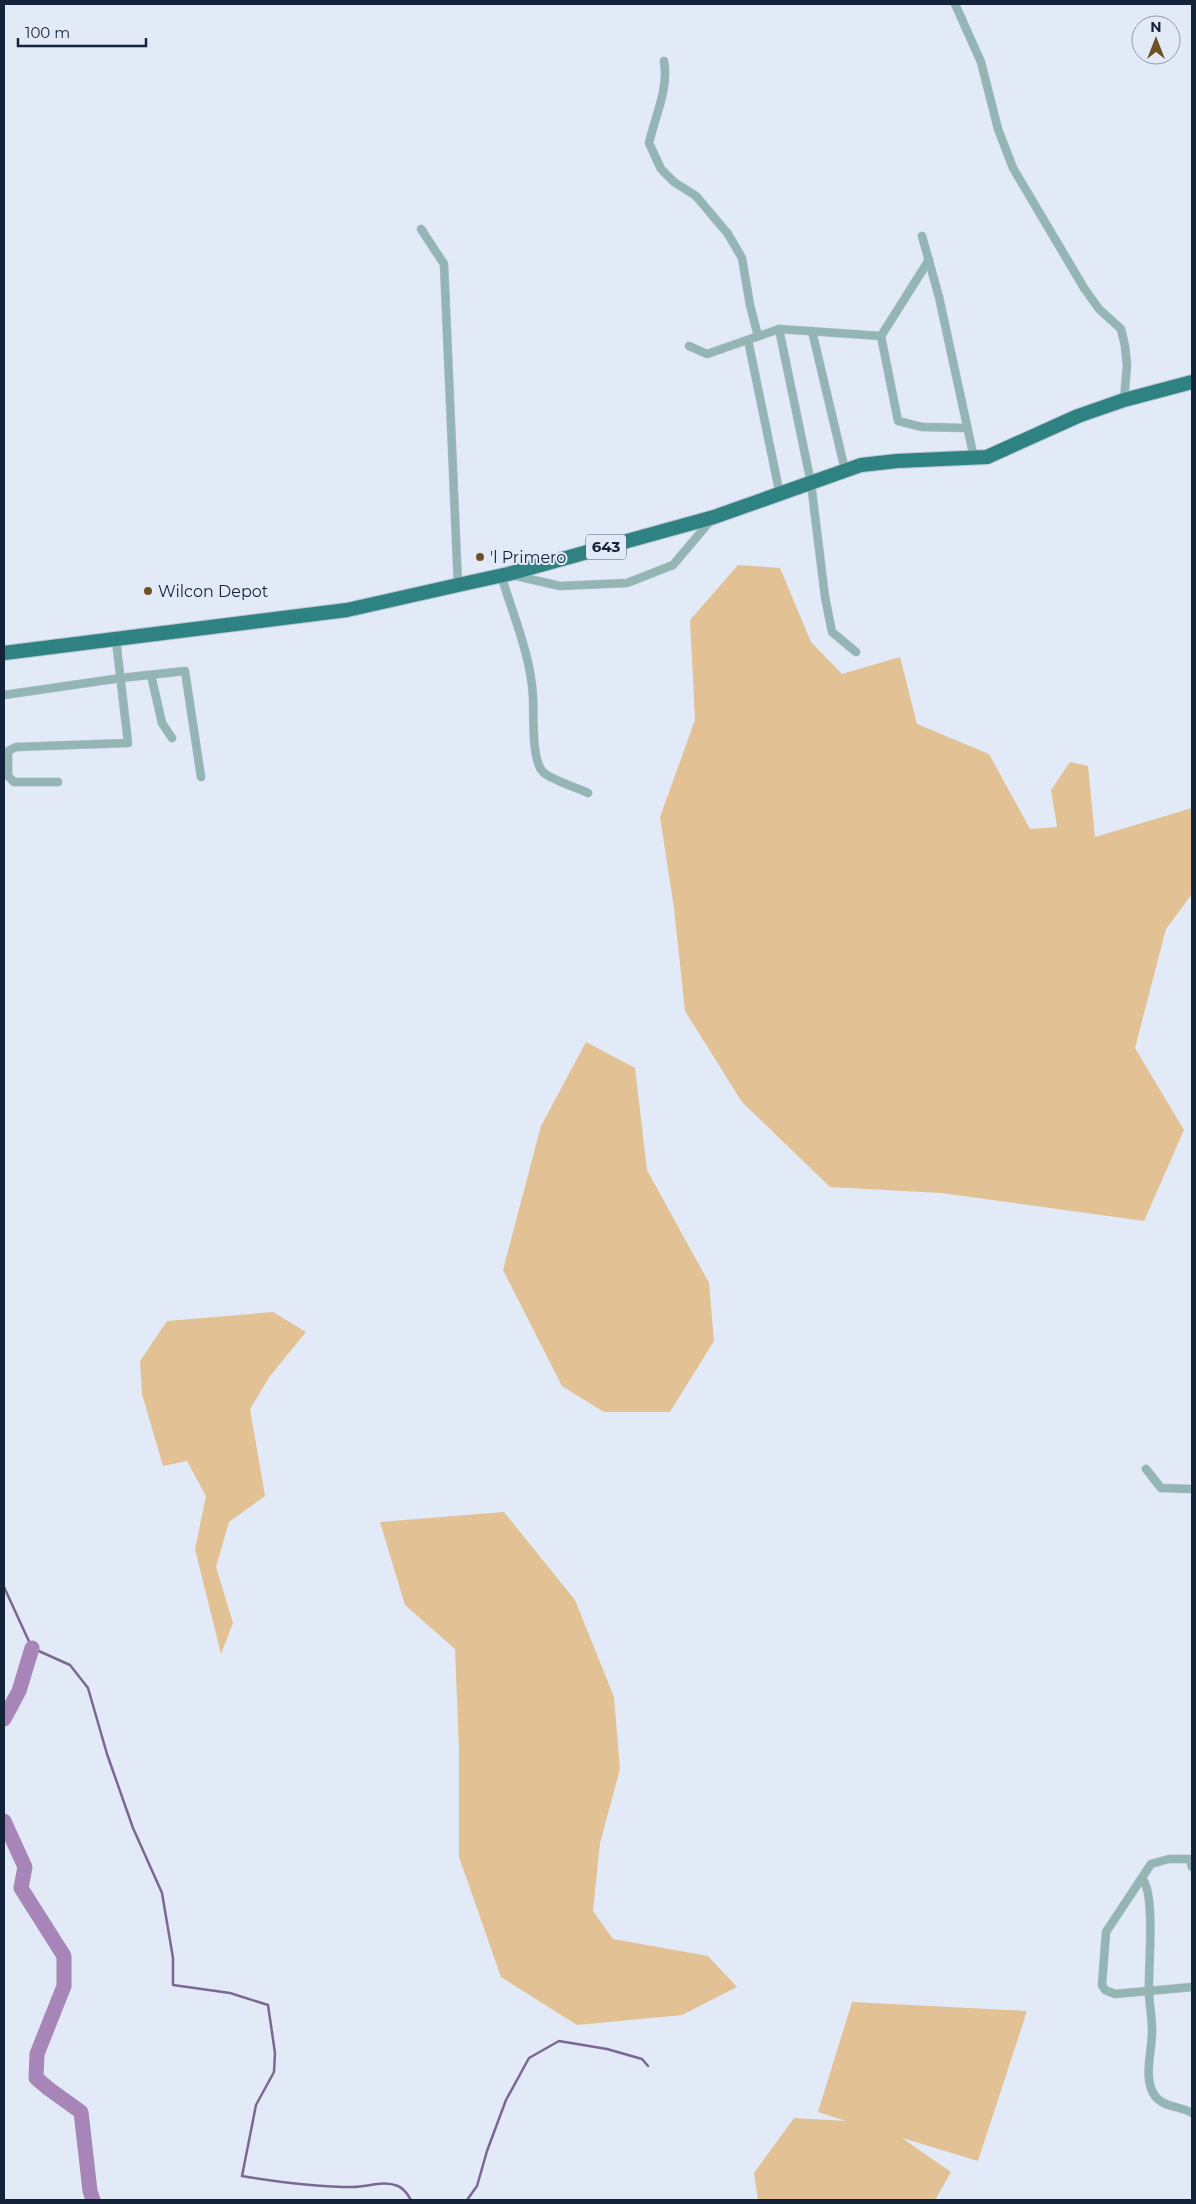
<svg xmlns="http://www.w3.org/2000/svg" width="1196" height="2204" font-family="Montserrat,sans-serif">
  <rect width="100%" height="100%" fill="#e1eaf6"/>
  <!-- green -->
  <g fill="#e2c194">
    <path d="M738,565L780,568L811,642L842,674L900,657L917,724L989,754L1030,829L1057,827L1051,790L1070,762L1088,766L1095,837L1192,808V894L1166,929L1135,1048L1184,1130L1144,1221L941,1193L830,1187L742,1102L685,1011L674,908L660,817L695,720L690,620Z"/>
    <path d="M586,1042L635,1068L647,1170L709,1283L714,1341L670,1412H604L562,1386L503,1270L541,1126Z"/>
    <path d="M273,1312L306,1332L270,1376L250,1409L265,1496L229,1522L216,1567L233,1623L221,1654L195,1549L206,1496L187,1461L163,1466L142,1394L140,1361L167,1321Z"/>
    <path d="M504,1512L575,1600L614,1697L620,1769L600,1843L593,1911L613,1939L708,1956L737,1987L682,2015L577,2025L501,1977L459,1857V1750L455,1649L405,1605L380,1522Z"/>
    <path d="M852,2002L1027,2011L978,2161L902,2138L951,2172L935,2200H758L754,2173L794,2118L846,2121L818,2112Z"/>
  </g>
  <g fill="none" stroke-linecap="round" stroke-linejoin="round">
    <!-- stream -->
    <g stroke="#7b6892" stroke-width="2.5">
      <path d="M4,1587L32,1648L70,1665L88,1688L107,1754L133,1828L162,1893L173,1958V1985L230,1993L268,2005L275,2053L274,2072L256,2105L242,2176C278,2182 316,2187 353,2187C368,2187 383,2180 398,2186C405,2189 408,2195 411,2200"/>
      <path d="M467,2200L477,2186L487,2151L506,2100L529,2058L559,2041L607,2049L642,2059L648,2066"/>
    </g>
    <!-- river -->
    <g stroke="#a885b8" stroke-width="15">
      <path d="M4,1719L19,1691L32,1648"/>
      <path d="M4,1821L25,1867L21,1888L64,1956V1986L37,2054L36,2078L49,2089L81,2112L90,2191L93,2200"/>
    </g>
    <!-- minor casing -->
    <g stroke="#bcc6d4" stroke-width="9">
      <g id="minor">
        <path d="M955,4L981,62L998,129L1013,168L1084,288L1099,309L1121,329L1125,346L1127,365L1124,400"/>
        <path d="M664,61C669,89 655,116 649,143L661,169L674,182L696,196L728,234L742,258L750,305L758,336"/>
        <path d="M421,229L444,264L458,585"/>
        <path d="M922,236L939,297L974,458"/>
        <path d="M779,329L811,483L825,597L832,632L856,652"/>
        <path d="M812,331L845,470"/>
        <path d="M881,336L929,260"/>
        <path d="M748,340L780,495"/>
        <path d="M689,346L707,354L779,329L881,336L898,421L922,427L966,428"/>
        <path d="M501,575C513,615 531,656 533,697C534,713 531,760 543,772C551,780 576,787 588,793"/>
        <path d="M512,575L560,586L627,583L673,565L712,519"/>
        <path d="M151,675L162,723L172,738"/>
        <path d="M4,695L121,678L185,671L201,777"/>
        <path d="M58,782H14L8,776V751L16,747L128,743L116,640"/>
        <path d="M1146,1469L1161,1488L1192,1489"/>
        <path d="M1192,1867L1190,1859H1169L1151,1864L1106,1932L1102,1985L1105,1990L1115,1994L1192,1987"/>
        <path d="M1142,1878C1156,1895 1148,1966 1149,1991C1149,2003 1152,2016 1152,2029C1153,2049 1142,2078 1155,2096C1164,2108 1181,2106 1192,2113"/>
      </g>
    </g>
    <!-- trunk casing -->
    <g stroke="#bcc6d4" stroke-width="16">
      <path id="trunk" d="M4,653L347,610L458,585L508,574L714,517L861,465L897,461L987,457L1078,416L1124,400L1192,382"/>
    </g>
    <!-- minor -->
    <use href="#minor" stroke="#93b6b5" stroke-width="8"/>
    <!-- trunk -->
    <use href="#trunk" stroke="#2e8281" stroke-width="14"/>
  </g>
  <!-- markers -->
  <g fill="#6e5124" stroke="#e1eaf6" stroke-width="2">
    <circle cx="480" cy="557" r="5"/>
    <circle cx="148" cy="591" r="5"/>
  </g>
  <g text-anchor="middle" stroke-width="4" stroke-linejoin="round" paint-order="stroke">
    <!-- shield labels -->
    <rect fill="#e1eaf6" stroke="#515f72" stroke-width="1" x="586" y="534.5" width="40" height="25" rx="4"/>
    <g font-size="15" font-weight="bold" fill="#13243a">
      <text x="606" y="552">643</text>
    </g>
    <!-- poi labels -->
    <g font-size="16" fill="#13243a" stroke="#e1eaf6" text-anchor="start">
      <text x="490" y="563">'l Primero</text>
      <text x="158" y="597">Wilcon Depot</text>
    </g>
  </g>
  <!-- border -->
  <rect width="1196" height="2204" fill="none" stroke="#13243a" stroke-width="10"/>
  <!-- north arrow -->
  <g transform="translate(1156 40)"><circle r="24" fill="#e1eaf6" stroke="#8f9bab"/>
  <path d="M0-4L9 19L0 12L-9 19Z" fill="#6e5124"/>
  <text y="-8" font-size="14" font-weight="bold" text-anchor="middle" fill="#13243a">N</text>
  </g>
  <!-- scale -->
  <path d="M18 38v8h128v-8" fill="none" stroke="#13243a" stroke-width="2.5"/>
  <text x="25" y="38" font-size="15" fill="#13243a" stroke="#e1eaf6" stroke-width="4" paint-order="stroke">100 m</text>
</svg>
